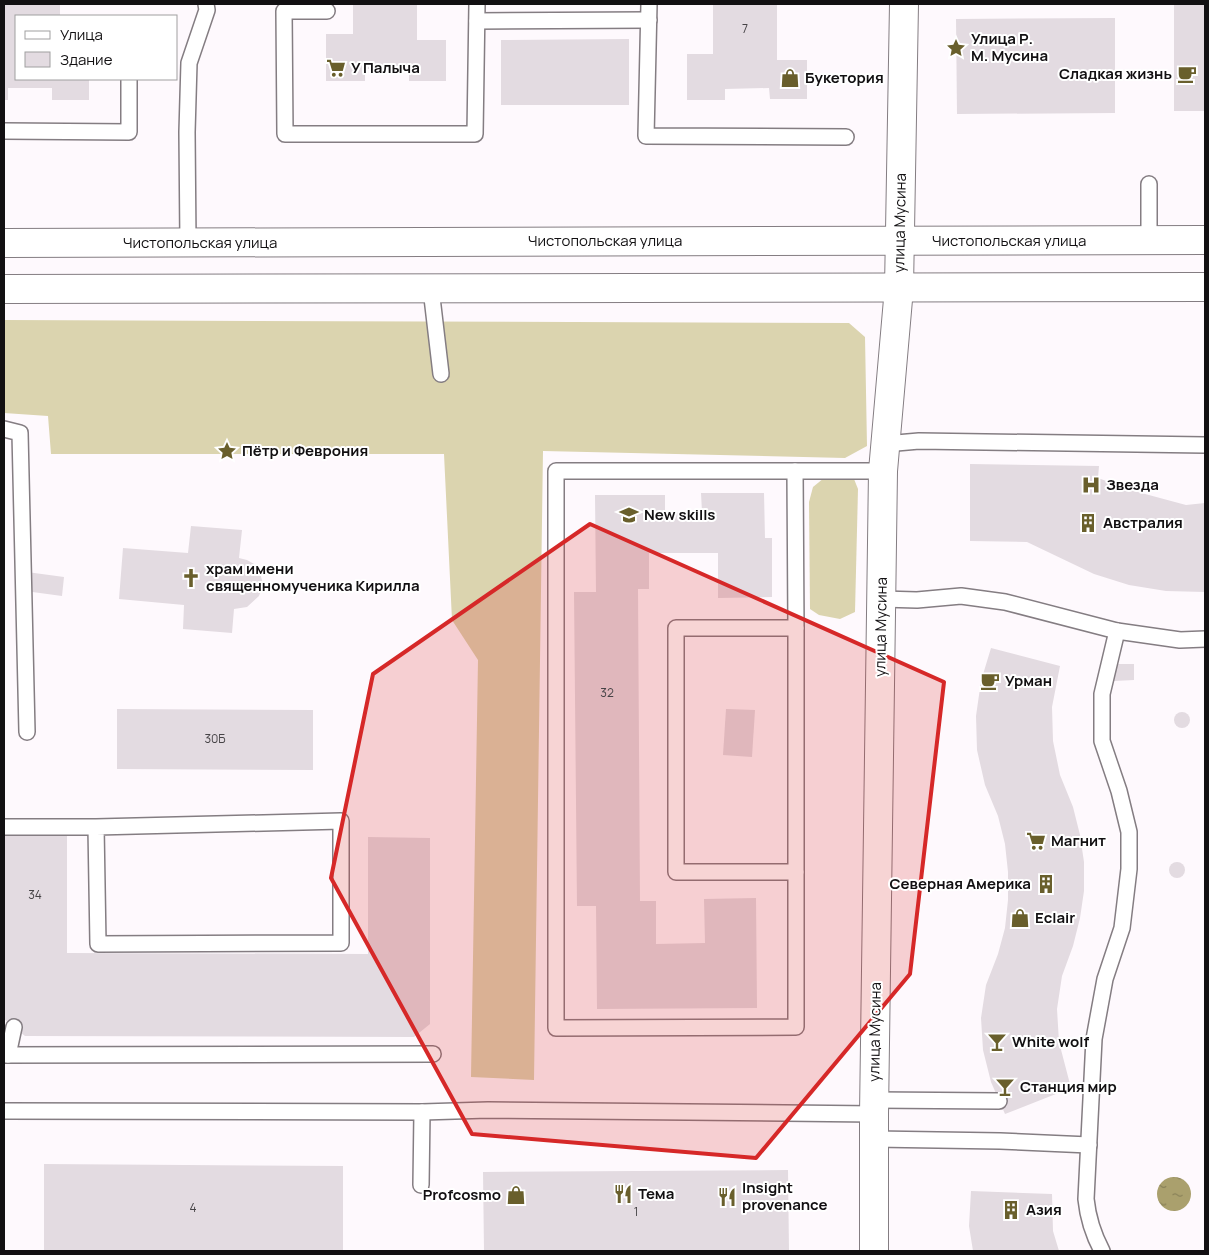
<svg xmlns="http://www.w3.org/2000/svg" width="1209" height="1255" font-family="Manrope,sans-serif">
  <defs>
    <pattern id="water-ripples" width="26" height="14" patternUnits="userSpaceOnUse" patternTransform="scale(1.25)"><rect width="26" height="14" fill="#aaa06d"/><path d="M2 4q2-2 4 0t4 0M15 11q2-2 4 0t4 0" fill="none" stroke="#898158"/></pattern>
  </defs>
  <rect width="100%" height="100%" fill="#fef9fd"/>
  <!-- grass -->
  <g fill="#dbd4af">
    <path d="M4,320L849,323L865,337L867,446L845,458L543,451L534,1080L471,1077L478,660L452,620L444,454H51L48,416L4,413Z"/>
    <path d="M824,478L854,479L858,489L855,612L840,619L819,615L810,609L809,502L813,487Z"/>
  </g>
  <!-- water -->
  <circle fill="url(#water-ripples)" cx="1174" cy="1194" r="17"/>
  <!-- building -->
  <g fill="#e3dbe1">
    <path d="M4,4H60V16H16V79H89V100H52V88H8V100H4Z"/>
    <path d="M353,4H417V40H446V81H409V69H365V81H326V34H353Z"/>
    <path d="M713,4H777V60H807V99H770L769,88L725,89V100H687V54H713Z"/>
    <rect x="1174" y="4" width="31" height="107"/>
    <path d="M1115,18V113L957,114L956,19Z"/>
    <path d="M629,39V105H501V40Z"/>
    <path d="M970,464L1099,466L1098,478L1134,491L1186,505L1205,503V592L1166,591L1129,585L1094,574L1027,542L970,541Z"/>
    <path d="M701,493H764L765,538H772V597L718,598V553H649V589H638L640,901H656V944L705,943L704,899L756,898L757,1008L597,1009L596,906H577L574,592H596L595,495H665V513L702,512Z"/>
    <path d="M191,526L242,530L239,558L247,560L254,564L260,573L263,584L259,596L247,607L234,609L232,633L183,629L184,605L119,599L123,548L188,553Z"/>
    <path d="M27,572L64,577L62,596L25,591Z"/>
    <path d="M991,648L1060,666L1052,707L1053,741L1060,775L1073,807L1080,835L1084,862V891L1080,918L1073,946L1062,976L1057,1009L1059,1042L1071,1088L1005,1114L991,1082L983,1050L981,1018L986,985L998,954L1005,928L1008,900V872L1005,844L998,816L985,785L977,750L976,716L981,681Z"/>
    <path d="M1114,664H1134V680L1114,681Z"/>
    <path d="M117,709L313,710V770L117,769Z"/>
    <path d="M726,709L755,710L752,757L723,755Z"/>
    <circle cx="1182" cy="720" r="8"/>
    <path d="M4,835H67V953L368,954V837L430,838V1024L414,1037L25,1036L4,1019Z"/>
    <circle cx="1177" cy="870" r="8"/>
    <path d="M44,1164L343,1166V1251H44Z"/>
    <path d="M788,1170L789,1251H484L483,1172Z"/>
    <path d="M971,1191L1052,1194L1053,1231L1059,1251H973L969,1226Z"/>
  </g>
  <g fill="none" stroke-linecap="round" stroke-linejoin="round">
    <!-- service casing -->
    <g stroke="#847d82" stroke-width="18">
      <g id="service">
        <path d="M649,4L646,136L846,137"/>
        <path d="M327,11H284L285,134H475L477,4"/>
        <path d="M477,21L649,20"/>
        <path d="M4,131L129,132V79"/>
        <path d="M1149,240V184"/>
        <path d="M188,243L187,132L189,63L207,10L206,4"/>
        <path d="M431,289L441,374"/>
        <path d="M4,429L20,433L27,732"/>
        <path d="M885,444L919,441L1205,445"/>
        <path d="M795,471L796,628H676V872H796"/>
        <path d="M882,599L917,600L961,596L1005,602L1117,631L1180,640L1205,639"/>
        <path d="M796,628V1027L556,1028V471H883"/>
        <path d="M4,827H96L341,821V943L98,944L96,827"/>
        <path d="M4,1055L433,1054"/>
        <path d="M8,1055L14,1027"/>
        <path d="M875,1100L999,1101"/>
        <path d="M4,1111L422,1112L488,1110L874,1114"/>
        <path d="M875,1139L1000,1141L1089,1145"/>
        <path d="M421,1185L422,1112"/>
        <path d="M1102,1251C1093,1234 1088,1219 1086,1199L1094,1039L1105,979L1122,928L1129,869V832L1119,791L1102,741V694L1117,631"/>
      </g>
    </g>
    <!-- tertiary casing -->
    <g stroke="#847d82" stroke-width="30">
      <path id="tertiary" d="M874,1251V1114L883,471L899,288L904,4"/>
    </g>
    <!-- secondary casing -->
    <g stroke="#847d82" stroke-width="30">
      <g id="secondary">
        <path d="M4,243L1205,240"/>
        <path d="M4,289L1205,287"/>
      </g>
    </g>
    <!-- service -->
    <use href="#service" stroke="#fff" stroke-width="15"/>
    <!-- tertiary -->
    <use href="#tertiary" stroke="#fff" stroke-width="28"/>
    <!-- secondary -->
    <use href="#secondary" stroke="#fff" stroke-width="28"/>
  </g>
  <!-- marked area -->
  <path fill="#d62828" fill-opacity="0.2" stroke="#d62828" stroke-width="4" stroke-linejoin="round" d="M590,524L944,682L910,974L756,1158L472,1134L331,878L373,674Z"/>
  <!-- icons -->
  <defs>
    <g id="sight-bare" transform="scale(1.5)"><path d="M0-6L1.8-2.2L6-1.7L2.9 1.2L3.7 5.4L0 3.3L-3.7 5.4L-2.9 1.2L-6-1.7L-1.8-2.2Z" fill="#695f2c" stroke="#fff" stroke-width="2.5" paint-order="stroke"/></g>
    <g id="supermarket-bare" transform="scale(1.5)"><path d="M-6-5.5h2.5l.6 2H6L4.5 2H-2.5L-4.4-4H-6ZM-1.5 3.2a1.3 1.3 0 1 0 .1 0ZM3 3.2a1.3 1.3 0 1 0 .1 0Z" fill="#695f2c" stroke="#fff" stroke-width="2.5" paint-order="stroke"/></g>
    <g id="cafe-bare" transform="scale(1.5)"><path d="M-5.5-4.5H6V0H3Q3 3.5 0 3.5H-2.5Q-5.5 3.5-5.5 0ZM3-3.2v2h1.7v-2ZM-6 4.5H4V6H-6Z" fill="#695f2c" stroke="#fff" stroke-width="2.5" paint-order="stroke"/></g>
    <g id="shop-bare" transform="scale(1.5)"><path d="M-5-2.5h2.3a2.7 3.5 0 0 1 5.4 0H5L5.5 6h-11ZM-1.5-2.5h3a1.5 2.3 0 0 0-3 0Z" fill="#695f2c" stroke="#fff" stroke-width="2.5" paint-order="stroke"/></g>
    <g id="hospital-bare" transform="scale(1.5)"><path d="M-5-5h3v3.5h4V-5h3V5h-3V1.5h-4V5h-3Z" fill="#695f2c" stroke="#fff" stroke-width="2.5" paint-order="stroke"/></g>
    <g id="school-bare" transform="scale(1.5)"><path d="M0-5L7-2L0 1L-7-2ZM-4 1L0 2.5L4 1V4Q0 6-4 4Z" fill="#695f2c" stroke="#fff" stroke-width="2.5" paint-order="stroke"/></g>
    <g id="building-bare" transform="scale(1.5)"><path d="M-4-6H4V6H1V3H-1V6H-4ZM-2.5-4.3h1.7v1.8h-1.7ZM.8-4.3h1.7v1.8H.8ZM-2.5-1h1.7V.8h-1.7ZM.8-1h1.7V.8H.8Z" fill="#695f2c" stroke="#fff" stroke-width="2.5" paint-order="stroke"/></g>
    <g id="church-bare" transform="scale(1.5)"><path d="M-1.2-6h2.4v3.5h3.3v2.4h-3.3V6h-2.4V-.1h-3.3v-2.4h3.3Z" fill="#695f2c" stroke="#fff" stroke-width="2.5" paint-order="stroke"/></g>
    <g id="bar-bare" transform="scale(1.5)"><path d="M-6-5H6L.8 .8V4.5H3.5V6h-7V4.5H-.8V.8Z" fill="#695f2c" stroke="#fff" stroke-width="2.5" paint-order="stroke"/></g>
    <g id="restaurant-bare" transform="scale(1.5)"><path d="M-5-6h1v4h1v-4h1v4h1v-4h1v5L-1.5 .5V6h-2V.5L-5-1ZM5-6V6H3V1.5H1.5Q1.5-4 5-6Z" fill="#695f2c" stroke="#fff" stroke-width="2.5" paint-order="stroke"/></g>
  </defs>
  <g fill-rule="evenodd">
    <use href="#sight-bare" x="956" y="48"/>
    <use href="#supermarket-bare" x="336" y="68"/>
    <use href="#cafe-bare" x="1187" y="74"/>
    <use href="#shop-bare" x="790" y="78"/>
    <use href="#sight-bare" x="227" y="451"/>
    <use href="#hospital-bare" x="1091" y="485"/>
    <use href="#school-bare" x="629" y="515"/>
    <use href="#building-bare" x="1088" y="523"/>
    <use href="#church-bare" x="191" y="578"/>
    <use href="#cafe-bare" x="990" y="681"/>
    <use href="#supermarket-bare" x="1036" y="841"/>
    <use href="#building-bare" x="1046" y="884"/>
    <use href="#shop-bare" x="1020" y="918"/>
    <use href="#bar-bare" x="997" y="1042"/>
    <use href="#bar-bare" x="1005" y="1087"/>
    <use href="#restaurant-bare" x="623" y="1194"/>
    <use href="#shop-bare" x="516" y="1195"/>
    <use href="#restaurant-bare" x="727" y="1197"/>
    <use href="#building-bare" x="1011" y="1210"/>
  </g>
  <g text-anchor="middle" stroke-width="4" stroke-linejoin="round" paint-order="stroke">
    <!-- number labels -->
    <g font-size="12" fill="#464346">
      <text x="745" y="33">7</text>
      <text x="607" y="697">32</text>
      <text x="215" y="743">30Б</text>
      <text x="35" y="899">34</text>
      <text x="193" y="1212">4</text>
      <text x="636" y="1216">1</text>
    </g>
    <!-- poi labels -->
    <g font-size="15" font-weight="bold" fill="#121012" stroke="#fff" text-anchor="start">
      <text x="971" y="44">Улица Р.<tspan x="971" dy="17">М. Мусина</tspan></text>
      <text x="351" y="73">У Палыча</text>
      <text x="1172" y="79" text-anchor="end">Сладкая жизнь</text>
      <text x="805" y="83">Букетория</text>
      <text x="242" y="456">Пётр и Феврония</text>
      <text x="1106" y="490">Звезда</text>
      <text x="644" y="520">New skills</text>
      <text x="1103" y="528">Австралия</text>
      <text x="206" y="574">храм имени<tspan x="206" dy="17">священномученика Кирилла</tspan></text>
      <text x="1005" y="686">Урман</text>
      <text x="1051" y="846">Магнит</text>
      <text x="1031" y="889" text-anchor="end">Северная Америка</text>
      <text x="1035" y="923">Eclair</text>
      <text x="1012" y="1047">White wolf</text>
      <text x="1020" y="1092">Станция мир</text>
      <text x="742" y="1193">Insight<tspan x="742" dy="17">provenance</tspan></text>
      <text x="638" y="1199">Тема</text>
      <text x="501" y="1200" text-anchor="end">Profcosmo</text>
      <text x="1026" y="1215">Азия</text>
    </g>
    <!-- street labels -->
    <g font-size="15" fill="#121012" stroke="#fff">
      <text transform="translate(900 223) rotate(-89)" y="5">улица Мусина</text>
      <text x="605" y="246">Чистопольская улица</text>
      <text x="1009" y="246">Чистопольская улица</text>
      <text x="200" y="248">Чистопольская улица</text>
      <text transform="translate(881 627) rotate(-89)" y="5">улица Мусина</text>
      <text transform="translate(875 1032) rotate(-89)" y="5">улица Мусина</text>
    </g>
  </g>
  <!-- border -->
  <rect width="1209" height="1255" fill="none" stroke="#121012" stroke-width="10"/>
  <!-- legend -->
  <rect x="15" y="15" width="162" height="65" fill="#ffffff" stroke="#a09fa0"/>
  <rect x="25" y="31" width="25" height="8" fill="#ffffff" stroke="#a09fa0"/>
  <text x="60" y="40" font-size="15" fill="#121012">Улица</text>
  <rect x="25" y="52" width="25" height="15" fill="#e3dbe1" stroke="#a09fa0"/>
  <text x="60" y="65" font-size="15" fill="#121012">Здание</text>
</svg>
